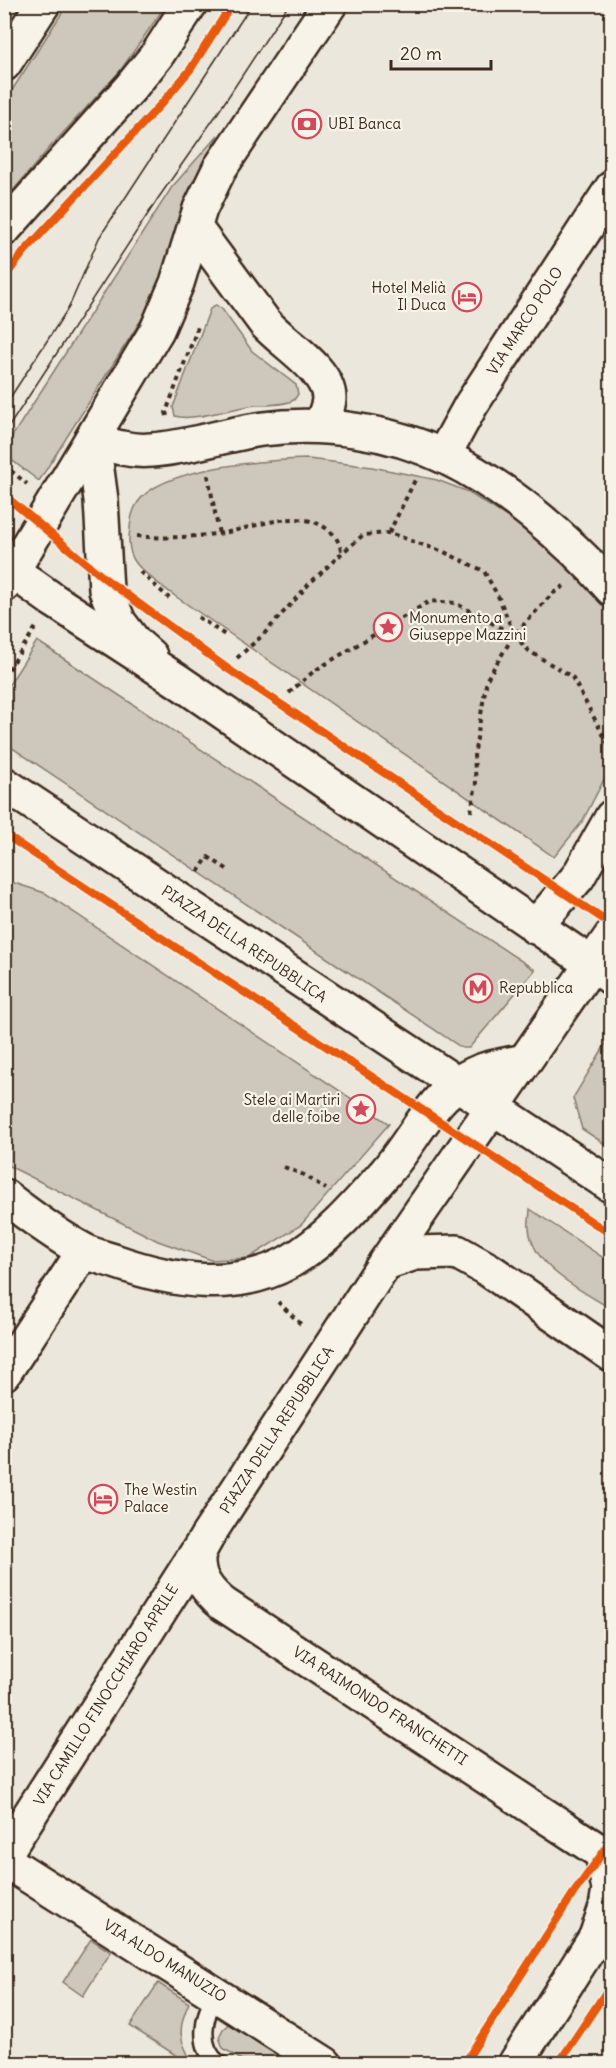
<svg xmlns="http://www.w3.org/2000/svg" width="616" height="2068" font-family="Delius,sans-serif">
  <rect width="100%" height="100%" fill="#ece7dc"/>
  <filter id="ink" filterUnits="userSpaceOnUse"><feTurbulence type="fractalNoise" baseFrequency=".0167" numOctaves="2"/><feDisplacementMap in="SourceGraphic" scale="12" xChannelSelector="R" yChannelSelector="G"/><feConvolveMatrix kernelMatrix="1 2 1 2 8 2 1 2 1" color-interpolation-filters="sRGB"/></filter>
  <g filter="url(#ink)">
    <!-- green -->
    <g fill="#cec8bc" stroke="#84796d" stroke-width="1.5">
      <path d="M67,5H166L120,71L51,146L5,200V101Z"/>
      <path d="M218,135L189,194L159,288L143,317L39,481L5,455L4,449L172,187Z"/>
      <path d="M216,305L222,309L252,351L296,385L298,394L294,400C283,406 268,404 256,405C235,407 193,422 175,416L173,407L210,309Z"/>
      <path d="M308,459L372,467L437,480L466,491L529,531L575,573L611,616V766L582,822L554,857L175,596C162,586 146,576 136,563C128,553 128,541 130,528C131,519 132,511 138,502C162,467 267,460 308,459Z"/>
      <path d="M37,641L535,970L469,1048H462L5,743V691Z"/>
      <path d="M5,880L45,893L389,1124L301,1225L249,1258L211,1260L158,1241L5,1164Z"/>
      <path d="M611,1035V1148L582,1129L573,1098Z"/>
      <path d="M530,1209L611,1263V1309C582,1290 532,1268 529,1228C528,1222 530,1215 530,1209Z"/>
      <path d="M91,1939L111,1952L83,1996L63,1982Z"/>
      <path d="M158,1983L189,2003C177,2029 179,2041 193,2063H188L130,2026Z"/>
      <path d="M230,2023L299,2063H246L223,2048L219,2037L223,2029Z"/>
    </g>
    <g fill="none" stroke-linecap="round" stroke-linejoin="round">
      <!-- lane casing -->
      <g stroke="#3b2a1e" stroke-width="21">
        <path id="lane" d="M216,1994C204,2015 196,2047 219,2064"/>
      </g>
      <!-- street casing -->
      <g stroke="#3b2a1e" stroke-width="38">
        <g id="street">
          <path d="M195,228L265,323C284,344 328,369 329,398C329,407 324,416 321,425"/>
          <path d="M93,440C112,446 131,452 151,450C188,448 225,434 263,429C322,421 391,431 445,457C504,485 569,540 612,589"/>
          <path d="M93,440L101,500L106,590L119,622L135,643L150,656"/>
          <path d="M443,456L471,405L612,188"/>
          <path d="M4,585L157,330L177,283L200,209L220,168L330,4"/>
          <path d="M535,927L578,877L612,817"/>
          <path d="M4,1196C26,1213 59,1237 83,1250C93,1256 106,1258 117,1262C172,1281 235,1292 289,1262C326,1241 357,1205 385,1173C417,1137 435,1086 484,1070C497,1066 511,1064 524,1061"/>
          <path d="M385,1263L415,1253L457,1252L489,1270L612,1355"/>
          <path d="M4,1373L84,1251"/>
          <path d="M4,1855L207,1537"/>
          <path d="M4,1860L325,2064"/>
        </g>
      </g>
      <!-- secondary casing -->
      <g stroke="#3b2a1e" stroke-width="38">
        <g id="secondary">
          <path d="M4,64L43,4"/>
          <path d="M4,229L131,87L157,55L190,4"/>
          <path d="M4,565L53,600L178,681L612,978"/>
          <path d="M4,784L612,1186"/>
          <path d="M596,1937L606,1907L609,1889L602,1853L223,1604C208,1592 194,1574 199,1553C201,1547 205,1541 208,1535L385,1263L612,935"/>
          <path d="M515,2064L607,1920"/>
        </g>
      </g>
      <!-- path -->
      <g stroke="#3b2a1e" stroke-width="4" stroke-dasharray="4.5 4.5" stroke-linecap="butt">
        <path d="M167,416L166,412L199,324"/>
        <path d="M4,465L27,484"/>
        <path d="M208,475L219,534"/>
        <path d="M389,533L415,480"/>
        <path d="M137,536C163,539 190,537 216,534C253,530 300,503 332,533C337,538 341,546 341,553"/>
        <path d="M140,572L169,598"/>
        <path d="M198,617L228,637"/>
        <path d="M237,658L263,635L309,584L341,554L363,535L389,533L444,552L484,571L499,598L514,634"/>
        <path d="M4,677L36,627"/>
        <path d="M289,693L314,671L430,601L455,603L514,635L529,651L572,677L612,751"/>
        <path d="M471,812L476,784L474,756L487,679L514,635L552,594L564,586"/>
        <path d="M198,872L208,857L230,871"/>
        <path d="M284,1167L304,1175L326,1189"/>
        <path d="M278,1302L303,1326"/>
      </g>
      <!-- lane -->
      <use href="#lane" stroke="#f7f3e8" stroke-width="16"/>
      <!-- street -->
      <use href="#street" stroke="#f7f3e8" stroke-width="33"/>
      <!-- secondary -->
      <use href="#secondary" stroke="#f7f3e8" stroke-width="33"/>
      <!-- tram -->
      <g stroke="#3b2a1e" stroke-width="1.5">
        <path d="M4,407L69,307L99,238L252,4"/>
        <path d="M4,434L159,197L215,117L289,4"/>
      </g>
      <!-- cycleway casing -->
      <g stroke="#f7f3e8" stroke-width="11">
        <g id="cycleway">
          <path d="M4,278L24,252L163,102L190,70L232,4"/>
          <path d="M4,495L104,578L228,669L612,925"/>
          <path d="M4,834L612,1235"/>
          <path d="M464,2064L573,1894L612,1840"/>
          <path d="M561,2064L562,2058L612,1983"/>
        </g>
      </g>
      <!-- cycleway -->
      <use href="#cycleway" stroke="#e8590c" stroke-width="8"/>
    </g>
  </g>
  <!-- icons -->
  <defs>
    <g id="bank-ring" transform="scale(1.5)"><circle r="9.5" fill="#f7f3e8" stroke="#d1495b" stroke-width="1.5"/><path d="M-6-4H6V4H-6ZM0-2.3a2.3 2.3 0 1 0 0 4.6a2.3 2.3 0 1 0 0-4.6Z" fill="#d1495b"/></g>
    <g id="hotel-ring" transform="scale(1.5)"><circle r="9.5" fill="#f7f3e8" stroke="#d1495b" stroke-width="1.5"/><path d="M-6-4.5h1.5V1H6V5H4.5V3h-9V5H-6ZM-4 0a1.8 1.8 0 1 1 3.6 0ZM.5 0V-2.5h3Q6-2.5 6 0Z" fill="#d1495b"/></g>
    <g id="sight-ring" transform="scale(1.5)"><circle r="9.5" fill="#f7f3e8" stroke="#d1495b" stroke-width="1.5"/><path d="M0-6L1.8-2.2L6-1.7L2.9 1.2L3.7 5.4L0 3.3L-3.7 5.4L-2.9 1.2L-6-1.7L-1.8-2.2Z" fill="#d1495b"/></g>
    <g id="metro-ring" transform="scale(1.5)"><circle r="9.5" fill="#f7f3e8" stroke="#d1495b" stroke-width="1.5"/><path d="M-5.5 5V-5H-3L0 0L3-5H5.5V5H3V-.5L0 4L-3-.5V5Z" fill="#d1495b"/></g>
  </defs>
  <g fill-rule="evenodd">
    <use href="#bank-ring" x="307" y="124"/>
    <use href="#hotel-ring" x="467" y="297"/>
    <use href="#sight-ring" x="388" y="627"/>
    <use href="#metro-ring" x="478" y="988"/>
    <use href="#sight-ring" x="361" y="1109"/>
    <use href="#hotel-ring" x="103" y="1499"/>
  </g>
  <g text-anchor="middle" stroke-width="4.5" stroke-linejoin="round" paint-order="stroke">
    <!-- poi labels -->
    <g font-size="15" fill="#3b2a1e" stroke="#f7f3e8" text-anchor="start">
      <text x="328" y="129">UBI Banca</text>
      <text x="446" y="293" text-anchor="end">Hotel Melià<tspan x="446" dy="17">Il Duca</tspan></text>
      <text x="409" y="623">Monumento a<tspan x="409" dy="17">Giuseppe Mazzini</tspan></text>
      <text x="499" y="993">Repubblica</text>
      <text x="340" y="1105" text-anchor="end">Stele ai Martiri<tspan x="340" dy="17">delle foibe</tspan></text>
      <text x="124" y="1495">The Westin<tspan x="124" dy="17">Palace</tspan></text>
    </g>
    <!-- street labels -->
    <g font-size="15" fill="#3b2a1e" stroke="#f7f3e8">
      <text transform="translate(525 321) rotate(-57)" y="5">VIA MARCO POLO</text>
      <text transform="translate(244 944) rotate(34)" y="5">PIAZZA DELLA REPUBBLICA</text>
      <text transform="translate(277 1430) rotate(-57)" y="5">PIAZZA DELLA REPUBBLICA</text>
      <text transform="translate(106 1695) rotate(-58)" y="5">VIA CAMILLO FINOCCHIARO APRILE</text>
      <text transform="translate(380 1706) rotate(33)" y="5">VIA RAIMONDO FRANCHETTI</text>
      <text transform="translate(165 1961) rotate(32)" y="5">VIA ALDO MANUZIO</text>
    </g>
  </g>
  <!-- margin -->
  <rect width="616" height="2068" fill="none" stroke="#f7f3e8" stroke-width="24"/>
  <rect x="12" y="12" width="592" height="2044" fill="none" stroke="#3b2a1e" stroke-width="2" filter="url(#ink)"/>
  <!-- scale -->
  <path d="M391 60v9h100v-9" fill="none" stroke="#3b2a1e" stroke-width="3"/>
  <text x="400" y="60" font-size="18" fill="#3b2a1e" stroke="#f7f3e8" stroke-width="4.5" paint-order="stroke">20 m</text>
</svg>
